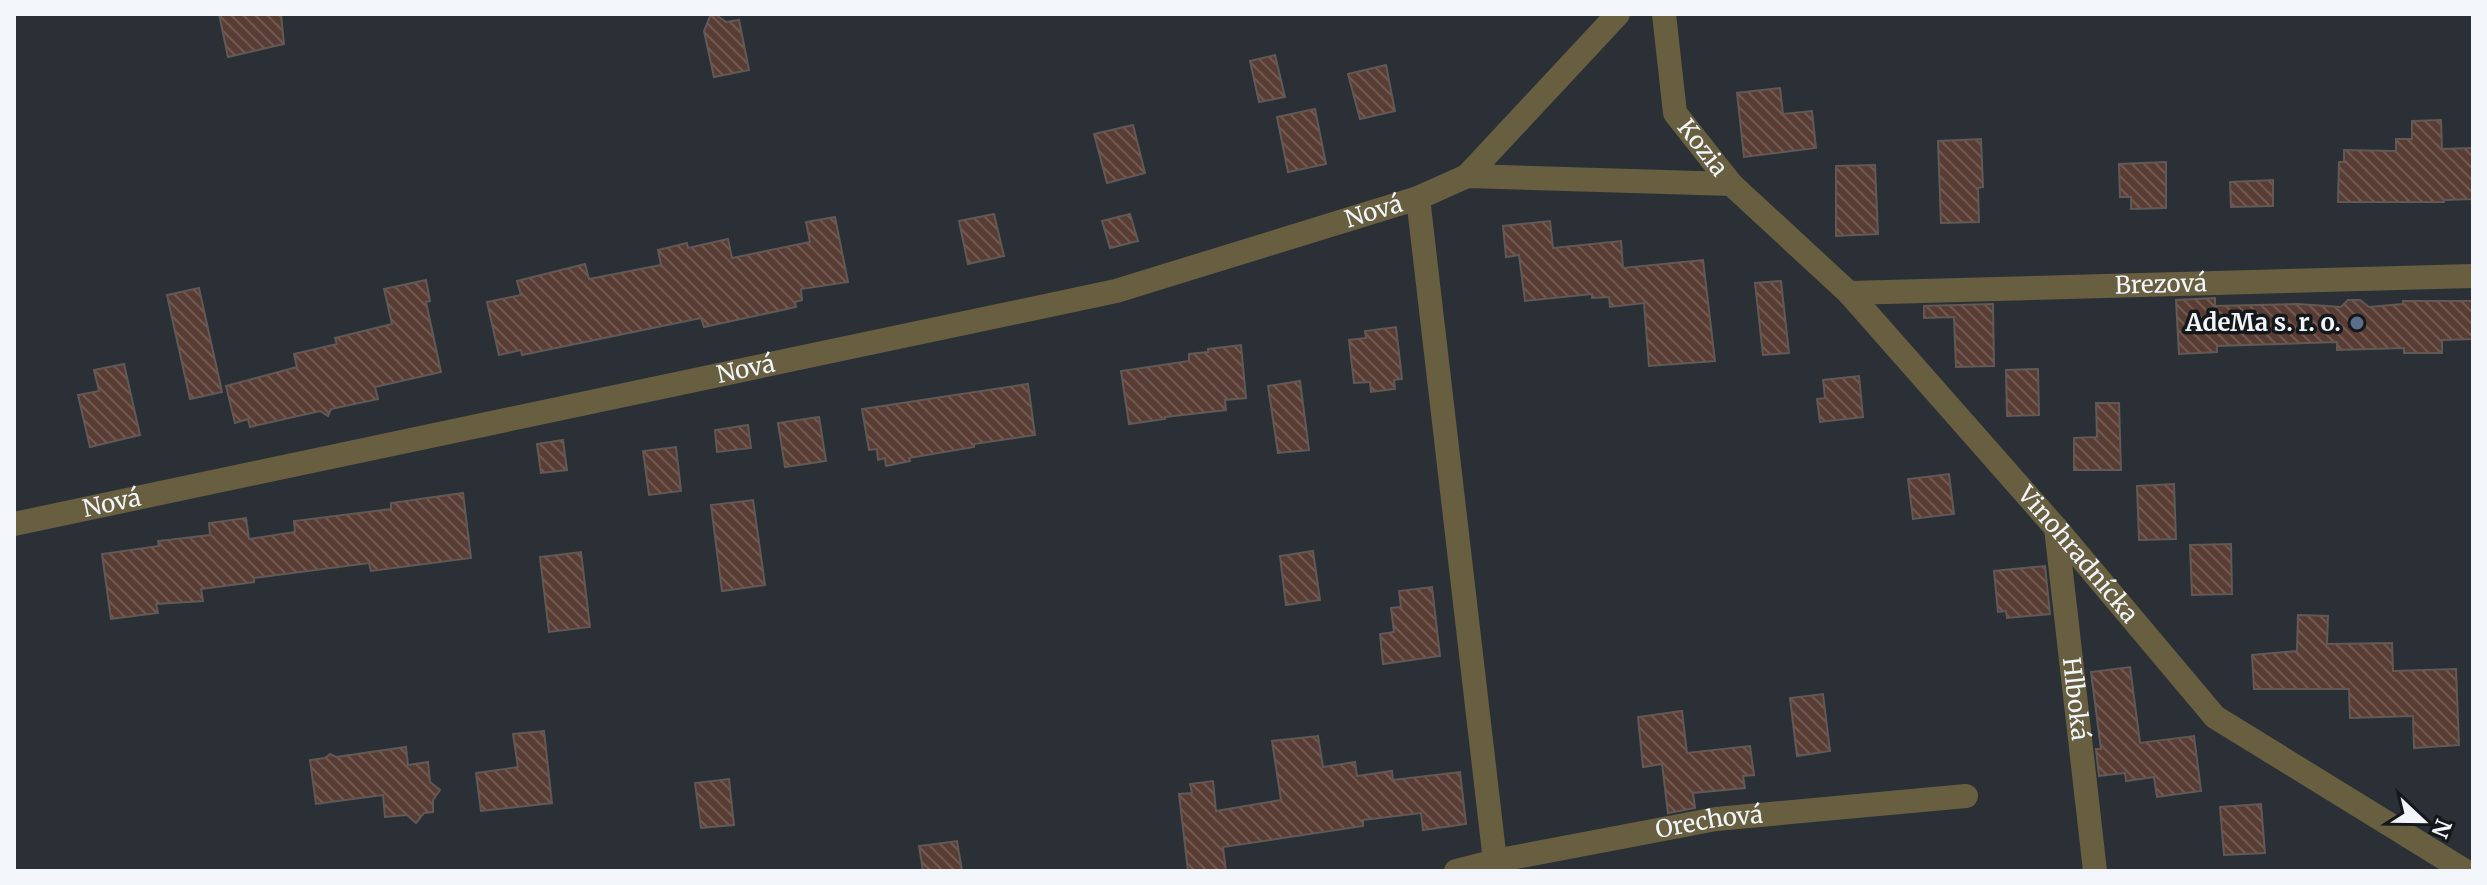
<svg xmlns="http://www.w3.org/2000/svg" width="2487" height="885" font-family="Merriweather,serif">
  <defs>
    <pattern id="building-back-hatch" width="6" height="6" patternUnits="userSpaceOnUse" patternTransform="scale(2)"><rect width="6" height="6" fill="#593d34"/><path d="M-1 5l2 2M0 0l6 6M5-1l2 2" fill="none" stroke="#715a52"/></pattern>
  </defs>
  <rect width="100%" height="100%" fill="#2a3036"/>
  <!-- building -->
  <g fill="url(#building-back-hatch)" stroke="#625956" stroke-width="2">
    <path d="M219,14H281L284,44L228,57Z"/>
    <path d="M711,14H715L726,22L739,20L749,70L714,77L704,31Z"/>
    <path d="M1275,55L1285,97L1259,102L1250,61Z"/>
    <path d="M1386,65L1395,111L1360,119L1348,74Z"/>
    <path d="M1780,88L1783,114L1812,111L1816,148L1744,157L1737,93Z"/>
    <path d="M1315,109L1326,164L1288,172L1277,117Z"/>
    <path d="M2441,120L2442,149L2473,148V199L2444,200V202H2338L2339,162H2344V150L2396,151V139H2412V121Z"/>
    <path d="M1133,125L1145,173L1107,183L1094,134Z"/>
    <path d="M1981,139L1983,187L1978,188L1979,222L1941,223L1938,141Z"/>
    <path d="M2166,162V208L2131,209V197H2120L2119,164Z"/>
    <path d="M1875,165L1878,234L1836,236V166Z"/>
    <path d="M2273,180V206L2231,207L2230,182Z"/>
    <path d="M994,214L1004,256L968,264L959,221Z"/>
    <path d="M1130,214L1138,241L1110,248L1102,221Z"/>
    <path d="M835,217L848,282L801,289L802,300L795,302L796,307L704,327L701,318L522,355L521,350L499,355L487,302L521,295L517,281L585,264L589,279L661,265L658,250L687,243L688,248L728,239L732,258L810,242L806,222Z"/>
    <path d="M1550,221L1553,248L1621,241L1623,268L1703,260L1715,361L1649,366L1644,303L1610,307L1609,297L1592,298V294L1525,301L1519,255L1506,257L1503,226Z"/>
    <path d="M426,280L430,301L426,302L441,372L375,387L378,399L331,409L328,416L320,411L250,427L248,419L235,423L226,386L297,367L294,354L337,344L335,338L392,324L384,289Z"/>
    <path d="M1781,281L1789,353L1763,355L1755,283Z"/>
    <path d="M199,288L222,392L190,399L167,295Z"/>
    <path d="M2215,298V306L2298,304L2341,307L2348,300H2360L2369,307L2403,304V301H2473V339L2442,340V353H2404V348L2337,350V342L2217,346V352L2179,354L2176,300Z"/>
    <path d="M1993,304L1994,366L1956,367L1954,317L1924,318V306Z"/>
    <path d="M1396,327L1402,379L1394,380L1395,389L1371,392L1370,382L1354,383L1349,340L1366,338L1365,331Z"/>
    <path d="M1241,345L1246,398L1225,400L1226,410L1165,417V419L1129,424L1121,371L1189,361V354L1208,352V349Z"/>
    <path d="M124,364L140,435L90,447L78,395L99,391L94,370Z"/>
    <path d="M2038,369L2039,415L2007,416L2006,370Z"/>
    <path d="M1859,376L1863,417L1820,422L1817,399L1825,398L1823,380Z"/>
    <path d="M1300,381L1309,450L1278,453L1268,386Z"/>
    <path d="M1028,384L1035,435L974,444V447L909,458L910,461L886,466L885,458L878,460L877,449L869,450L862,409Z"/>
    <path d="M2096,403H2119L2121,470H2074V438L2097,437Z"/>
    <path d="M819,417L826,461L785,467L778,423Z"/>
    <path d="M748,425L751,448L717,452L715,430Z"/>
    <path d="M563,440L567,470L541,473L537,444Z"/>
    <path d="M676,447L681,491L649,495L643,451Z"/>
    <path d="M1949,474L1954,514L1913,519L1908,479Z"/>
    <path d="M2174,484L2176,539L2139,540L2137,486Z"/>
    <path d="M463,493L471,558L371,571L369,563L254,578V582L201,589L203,601L156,604L158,613L111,619L102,554L159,546L158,541L210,535L209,523L246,518L249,539L295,532L294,521L391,509V503Z"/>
    <path d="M753,500L765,585L722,591L711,505Z"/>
    <path d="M2231,544L2232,594L2192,595L2190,545Z"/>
    <path d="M1313,551L1320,600L1286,605L1280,556Z"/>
    <path d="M581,552L590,627L549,632L540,557Z"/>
    <path d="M2045,566L2050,614L2007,618L2006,611L1998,612L1994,571Z"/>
    <path d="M1432,587L1440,656L1383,664L1380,634L1394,632L1391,608L1401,607L1399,591Z"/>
    <path d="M2298,615L2328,616L2327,644L2392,643L2393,671L2456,669L2459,745L2414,748L2413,716L2350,718L2349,689H2254L2252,655L2297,651Z"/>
    <path d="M2130,667L2140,743L2194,736L2201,791L2157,797L2154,777L2126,781L2125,773L2099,776L2096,749H2101L2091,672Z"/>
    <path d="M1823,694L1830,751L1797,756L1790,698Z"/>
    <path d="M1682,711L1687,753L1750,746L1754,775L1743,776L1745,788L1693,793L1695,808L1668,813L1662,764L1643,767L1638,717Z"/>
    <path d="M544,731L552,803L481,811L476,773L518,767L513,734Z"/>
    <path d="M1318,736L1323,767L1355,762L1357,776L1392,771L1393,780L1460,772L1466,824L1423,830L1421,813L1363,820V826L1223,847L1226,871H1188L1179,794L1192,793L1190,784L1213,781L1216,811L1281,800L1272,741Z"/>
    <path d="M406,747L408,765L428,762L430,782L440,790L433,800V812L424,813L416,823L407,815L385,817L383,795L316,804L310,760L325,758L330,754L336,757Z"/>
    <path d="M729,779L734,825L701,828L695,783Z"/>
    <path d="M2261,804L2265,853L2224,855L2220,807Z"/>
    <path d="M957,841L962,871H923L919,846Z"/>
  </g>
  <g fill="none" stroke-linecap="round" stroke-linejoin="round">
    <!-- minor -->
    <g stroke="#685f41" stroke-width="24">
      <path id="s1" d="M1664,14L1675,113L1731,184L1849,293L2056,528L2215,717L2465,871"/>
      <path d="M1467,176L1618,14"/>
      <path d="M1418,198L1495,861"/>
      <path id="s2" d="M1849,293L2473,276"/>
      <path id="s3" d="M14,524L1116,291L1418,198L1467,176L1731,184"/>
      <path id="s4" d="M2056,528L2095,871"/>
      <path id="s5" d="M1456,871L1495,861L1716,819L1966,796"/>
    </g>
  </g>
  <!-- markers -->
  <circle fill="#5c6f8a" stroke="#15181a" stroke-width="3" cx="2357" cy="323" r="8"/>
  <g text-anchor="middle" stroke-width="7" stroke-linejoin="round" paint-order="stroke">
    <!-- street labels -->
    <g font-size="24" fill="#f2f5fa" stroke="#15181a">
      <text dy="8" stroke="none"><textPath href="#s1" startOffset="144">Kozia</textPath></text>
      <text dy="8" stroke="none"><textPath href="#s3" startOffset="1396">Nová</textPath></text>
      <text dy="8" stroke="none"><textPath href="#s2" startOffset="312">Brezová</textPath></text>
      <text dy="8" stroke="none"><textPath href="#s3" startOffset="748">Nová</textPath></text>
      <text dy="8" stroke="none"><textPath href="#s3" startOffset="100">Nová</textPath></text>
      <text dy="8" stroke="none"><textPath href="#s1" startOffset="698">Vinohradnícka</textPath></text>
      <text dy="8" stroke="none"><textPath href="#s4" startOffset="172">Hlboká</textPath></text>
      <text dy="8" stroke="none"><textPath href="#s5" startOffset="258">Orechová</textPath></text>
    </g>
    <!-- poi labels -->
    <g font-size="24" font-weight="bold" fill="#f2f5fa" stroke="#15181a" text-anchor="end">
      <text x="2341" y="331">AdeMa s. r. o.</text>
    </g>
  </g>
  <!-- border -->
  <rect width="2487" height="885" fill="none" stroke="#f2f5fa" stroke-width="32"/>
  <!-- north arrow -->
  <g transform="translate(2423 821) rotate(112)" stroke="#15181a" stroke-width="6" paint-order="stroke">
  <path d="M0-6L14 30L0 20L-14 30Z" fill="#f2f5fa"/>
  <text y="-12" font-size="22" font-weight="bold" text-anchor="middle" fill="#f2f5fa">N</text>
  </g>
</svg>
